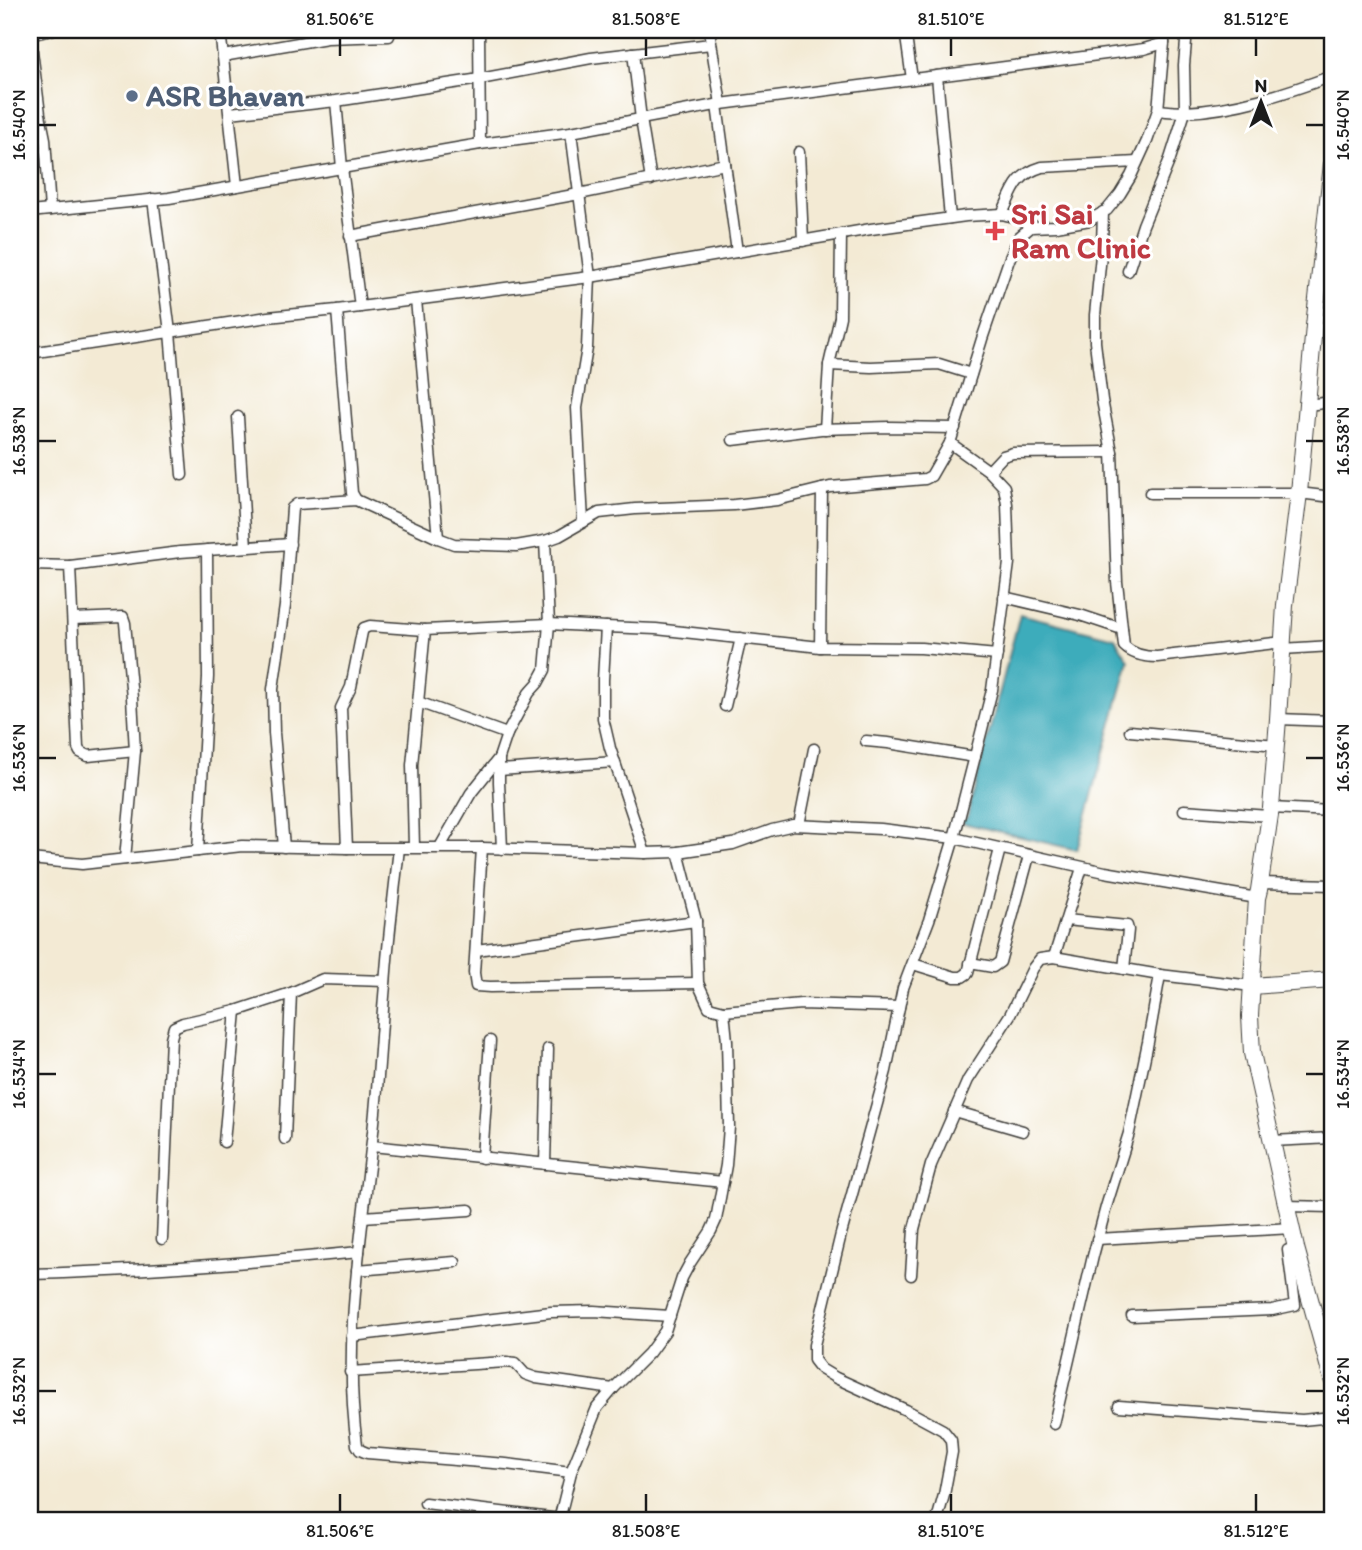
<svg xmlns="http://www.w3.org/2000/svg" width="1362" height="1550" font-family="Itim,sans-serif">
  <rect width="100%" height="100%" fill="#fff"/>
  <filter id="ink" filterUnits="userSpaceOnUse"><feTurbulence type="fractalNoise" baseFrequency=".0143" numOctaves="2"/><feDisplacementMap in="SourceGraphic" scale="14" xChannelSelector="R" yChannelSelector="G"/><feConvolveMatrix kernelMatrix="1 2 1 2 8 2 1 2 1" color-interpolation-filters="sRGB"/></filter>
  <filter id="wash" filterUnits="userSpaceOnUse"><feTurbulence type="fractalNoise" baseFrequency=".00686" numOctaves="4" result="noise"/><feDisplacementMap in="SourceGraphic" scale="28" xChannelSelector="R" yChannelSelector="G"/><feGaussianBlur stdDeviation="1.57" result="paint"/><feColorMatrix in="noise" values="0 0 0 0 0 0 0 0 0 0 0 0 0 0 0 0 0 1.4 0 .05"/><feComposite in="paint" operator="in"/></filter>
  <g filter="url(#wash)">
    <rect width="100%" height="100%" fill="#f3ead4"/>
    <!-- water -->
    <path fill="#3eacbb" stroke="#2d646c" stroke-width="2" d="M1020,614L1115,638L1129,661L1077,850L958,822L967,818Z"/>
  </g>
  <g filter="url(#ink)">
    <g fill="none" stroke-linecap="round" stroke-linejoin="round">
      <!-- street casing -->
      <g stroke="#3c3b38" stroke-width="13">
        <g id="street">
          <path d="M220,30L237,186"/>
          <path d="M479,30L480,144"/>
          <path d="M709,30L721,104"/>
          <path d="M905,30L912,79"/>
          <path d="M30,35L40,114L45,139L50,210"/>
          <path d="M30,35L51,30"/>
          <path d="M633,53L641,119L651,180"/>
          <path d="M223,56L327,38L389,36"/>
          <path d="M937,76L950,218"/>
          <path d="M336,101L342,168L360,307"/>
          <path d="M717,105L737,252"/>
          <path d="M1158,110C1167,111 1176,112 1185,112C1235,110 1286,93 1332,76"/>
          <path d="M230,113L336,101L480,79L591,58L711,44"/>
          <path d="M571,132L590,277L587,348L577,408L583,522"/>
          <path d="M799,152L803,241"/>
          <path d="M153,199L170,332L182,475"/>
          <path d="M30,212L169,198L480,144L571,132L721,104L1144,49L1164,43"/>
          <path d="M1103,212L1102,245L1095,315V342L1102,400L1112,452L1117,582L1124,646C1133,655 1144,657 1157,657L1283,642"/>
          <path d="M1002,214C1013,191 1015,175 1042,167L1137,162"/>
          <path d="M350,236L579,194L725,164"/>
          <path d="M1128,271L1143,225L1170,159L1185,112L1184,65L1187,30"/>
          <path d="M416,300L438,538"/>
          <path d="M337,310L352,493L356,500"/>
          <path d="M30,353L268,317L337,310L590,277L871,229L966,216L1002,214L1021,219L1031,227"/>
          <path d="M829,365L871,367L939,364L971,374"/>
          <path d="M1307,405L1332,402"/>
          <path d="M238,417L246,547"/>
          <path d="M825,429L829,365L840,317L841,234"/>
          <path d="M733,440L821,429L889,427L955,428"/>
          <path d="M989,471L1003,456L1013,453L1112,452"/>
          <path d="M1150,493H1299L1332,497"/>
          <path d="M30,565L70,566L78,748L80,752L88,756L135,751"/>
          <path d="M70,566L180,552L290,544"/>
          <path d="M1004,597L1080,615L1122,629"/>
          <path d="M73,619L123,617L125,623L132,698L135,751L125,859"/>
          <path d="M606,627L603,680V718L610,748L645,853"/>
          <path d="M820,647L822,489"/>
          <path d="M1282,649L1332,646"/>
          <path d="M418,702L507,734"/>
          <path d="M725,706L741,638"/>
          <path d="M1278,719L1332,721"/>
          <path d="M1130,731L1276,745"/>
          <path d="M866,741L888,743L975,757"/>
          <path d="M499,770L615,762"/>
          <path d="M1271,808L1332,811"/>
          <path d="M1184,810L1269,816"/>
          <path d="M799,825L814,749"/>
          <path d="M284,847L274,733L273,689L285,606L292,508L297,504L356,500L438,538L454,544L516,546L545,541L559,536L599,513L635,509L734,505L777,500L830,487L925,479L931,476L950,443L982,339L1009,260L1019,237L1031,227L1056,226L1090,220L1107,210L1120,194L1131,176L1147,141L1158,110L1164,43L1163,30"/>
          <path d="M414,847L412,765L425,630L549,624L606,627L656,629L820,647L921,648L997,655"/>
          <path d="M440,847L471,793L499,758"/>
          <path d="M347,848L341,708L351,687L362,632L364,628L370,626L425,630"/>
          <path d="M399,848C394,894 388,939 385,985C380,1040 378,1095 371,1149C360,1247 343,1346 357,1445L360,1450L367,1453L506,1464L571,1472"/>
          <path d="M482,848L474,973L476,986L490,987L698,983"/>
          <path d="M502,849L499,782V758L507,734L529,693L538,683L545,670L549,624L545,541"/>
          <path d="M198,851L208,677L207,550"/>
          <path d="M678,852L696,921L698,983L709,1007L724,1011L801,1004L899,1007"/>
          <path d="M30,859L82,864L242,846L347,848H482L645,853L678,852L733,844L772,830L794,825L881,829L954,838L1105,872L1257,898"/>
          <path d="M1260,883L1332,885"/>
          <path d="M1066,920L1127,926L1128,930L1124,969"/>
          <path d="M476,950L696,921"/>
          <path d="M1054,957L1082,868"/>
          <path d="M970,963L993,967L1000,962L1029,856"/>
          <path d="M913,964L955,977H962L968,973L1000,849"/>
          <path d="M954,1111L1023,1131"/>
          <path d="M285,1139L291,993"/>
          <path d="M1272,1141L1332,1138"/>
          <path d="M224,1142L236,1011"/>
          <path d="M372,1146L723,1182"/>
          <path d="M482,1158L490,1041"/>
          <path d="M545,1164L548,1049"/>
          <path d="M1286,1206L1332,1207"/>
          <path d="M363,1217L469,1210"/>
          <path d="M162,1239L171,1038L174,1027L183,1023L236,1011L291,993L323,979L385,981"/>
          <path d="M1097,1239L1292,1228"/>
          <path d="M357,1270L455,1262"/>
          <path d="M30,1274C140,1271 249,1263 359,1252"/>
          <path d="M911,1275L914,1229L931,1165L968,1080L1010,1015L1033,968L1040,959L1054,957L1160,975L1252,986"/>
          <path d="M1132,1316L1272,1310L1295,1305L1288,1250L1296,1248"/>
          <path d="M352,1336L551,1312L594,1311L670,1316"/>
          <path d="M350,1372L506,1362L515,1363L525,1374L536,1378L613,1389"/>
          <path d="M1119,1406L1302,1420L1332,1417"/>
          <path d="M1054,1424L1093,1256L1106,1207L1129,1133L1148,1042L1160,975"/>
          <path d="M425,1503L560,1519"/>
          <path d="M559,1520L571,1472L597,1408L613,1389L649,1353L665,1331L682,1278L690,1263L711,1231L716,1220L726,1165L729,1127L727,1041L724,1011"/>
          <path d="M937,1520L944,1495L952,1452L951,1440L943,1430L906,1410L836,1378L821,1369L814,1360V1345L841,1234L886,1071L903,988L929,920L954,838L992,690L1009,563L1007,504L1004,487L989,471L950,443"/>
        </g>
      </g>
      <!-- secondary casing -->
      <g stroke="#3c3b38" stroke-width="18">
        <g id="secondary">
          <path d="M1332,164L1314,326L1299,493L1285,605L1278,719L1271,808L1259,890L1257,898L1250,1016L1252,1053L1296,1248L1332,1379"/>
          <path d="M1252,986L1332,980"/>
        </g>
      </g>
      <!-- street -->
      <use href="#street" stroke="#fff" stroke-width="10"/>
      <!-- secondary -->
      <use href="#secondary" stroke="#fff" stroke-width="16"/>
    </g>
  </g>
  <!-- ticks -->
  <path fill="none" stroke="#1c1c1c" stroke-width="2.5" d="M340,38V56M646,38V56M951,38V56M1256,38V56M38,125H56M1306,125H1324M38,441H56M1306,441H1324M38,758H56M1306,758H1324M38,1074H56M1306,1074H1324M38,1391H56M1306,1391H1324M340,1494V1512M646,1494V1512M951,1494V1512M1256,1494V1512"/>
  <!-- markers -->
  <circle fill="#5c6f8a" stroke="#fff" stroke-width="2.5" cx="132" cy="96" r="7"/>
  <path fill="#e0444e" stroke="#fff" stroke-width="2.5" d="M991.5 220.5h7v7h7v7h-7v7h-7v-7h-7v-7h7z"/>
  <g text-anchor="middle" stroke-width="6" stroke-linejoin="round" paint-order="stroke">
    <!-- service labels -->
    <g font-size="30" font-weight="bold" fill="#4e5e75" stroke="#fff" text-anchor="start">
      <text x="146" y="106">ASR Bhavan</text>
    </g>
    <!-- health labels -->
    <g font-size="30" font-weight="bold" fill="#be3a42" stroke="#fff" text-anchor="start">
      <text x="1011" y="224">Sri Sai<tspan x="1011" dy="34">Ram Clinic</tspan></text>
    </g>
  </g>
  <!-- margin -->
  <rect width="1362" height="1550" fill="none" stroke="#fff" stroke-width="77"/>
  <!-- north arrow -->
  <g transform="translate(1261 102)" stroke="#ffffff" stroke-width="5" paint-order="stroke">
  <path d="M0-5L12 26L0 18L-12 26Z" fill="#1c1c1c"/>
  <text y="-10" font-size="19" font-weight="bold" text-anchor="middle" fill="#1c1c1c">N</text>
  </g>
  <rect x="38" y="38" width="1286" height="1474" fill="none" stroke="#1c1c1c" stroke-width="2.5"/>
  <g font-size="18" text-anchor="middle" fill="#1c1c1c">
    <text x="340" y="25">81.506°E</text>
    <text x="646" y="25">81.508°E</text>
    <text x="951" y="25">81.510°E</text>
    <text x="1256" y="25">81.512°E</text>
    <text transform="translate(19 125) rotate(-90)" y="6">16.540°N</text>
    <text transform="translate(1343 125) rotate(-90)" y="6">16.540°N</text>
    <text transform="translate(19 441) rotate(-90)" y="6">16.538°N</text>
    <text transform="translate(1343 441) rotate(-90)" y="6">16.538°N</text>
    <text transform="translate(19 758) rotate(-90)" y="6">16.536°N</text>
    <text transform="translate(1343 758) rotate(-90)" y="6">16.536°N</text>
    <text transform="translate(19 1074) rotate(-90)" y="6">16.534°N</text>
    <text transform="translate(1343 1074) rotate(-90)" y="6">16.534°N</text>
    <text transform="translate(19 1391) rotate(-90)" y="6">16.532°N</text>
    <text transform="translate(1343 1391) rotate(-90)" y="6">16.532°N</text>
    <text x="340" y="1537">81.506°E</text>
    <text x="646" y="1537">81.508°E</text>
    <text x="951" y="1537">81.510°E</text>
    <text x="1256" y="1537">81.512°E</text>
  </g>
</svg>
